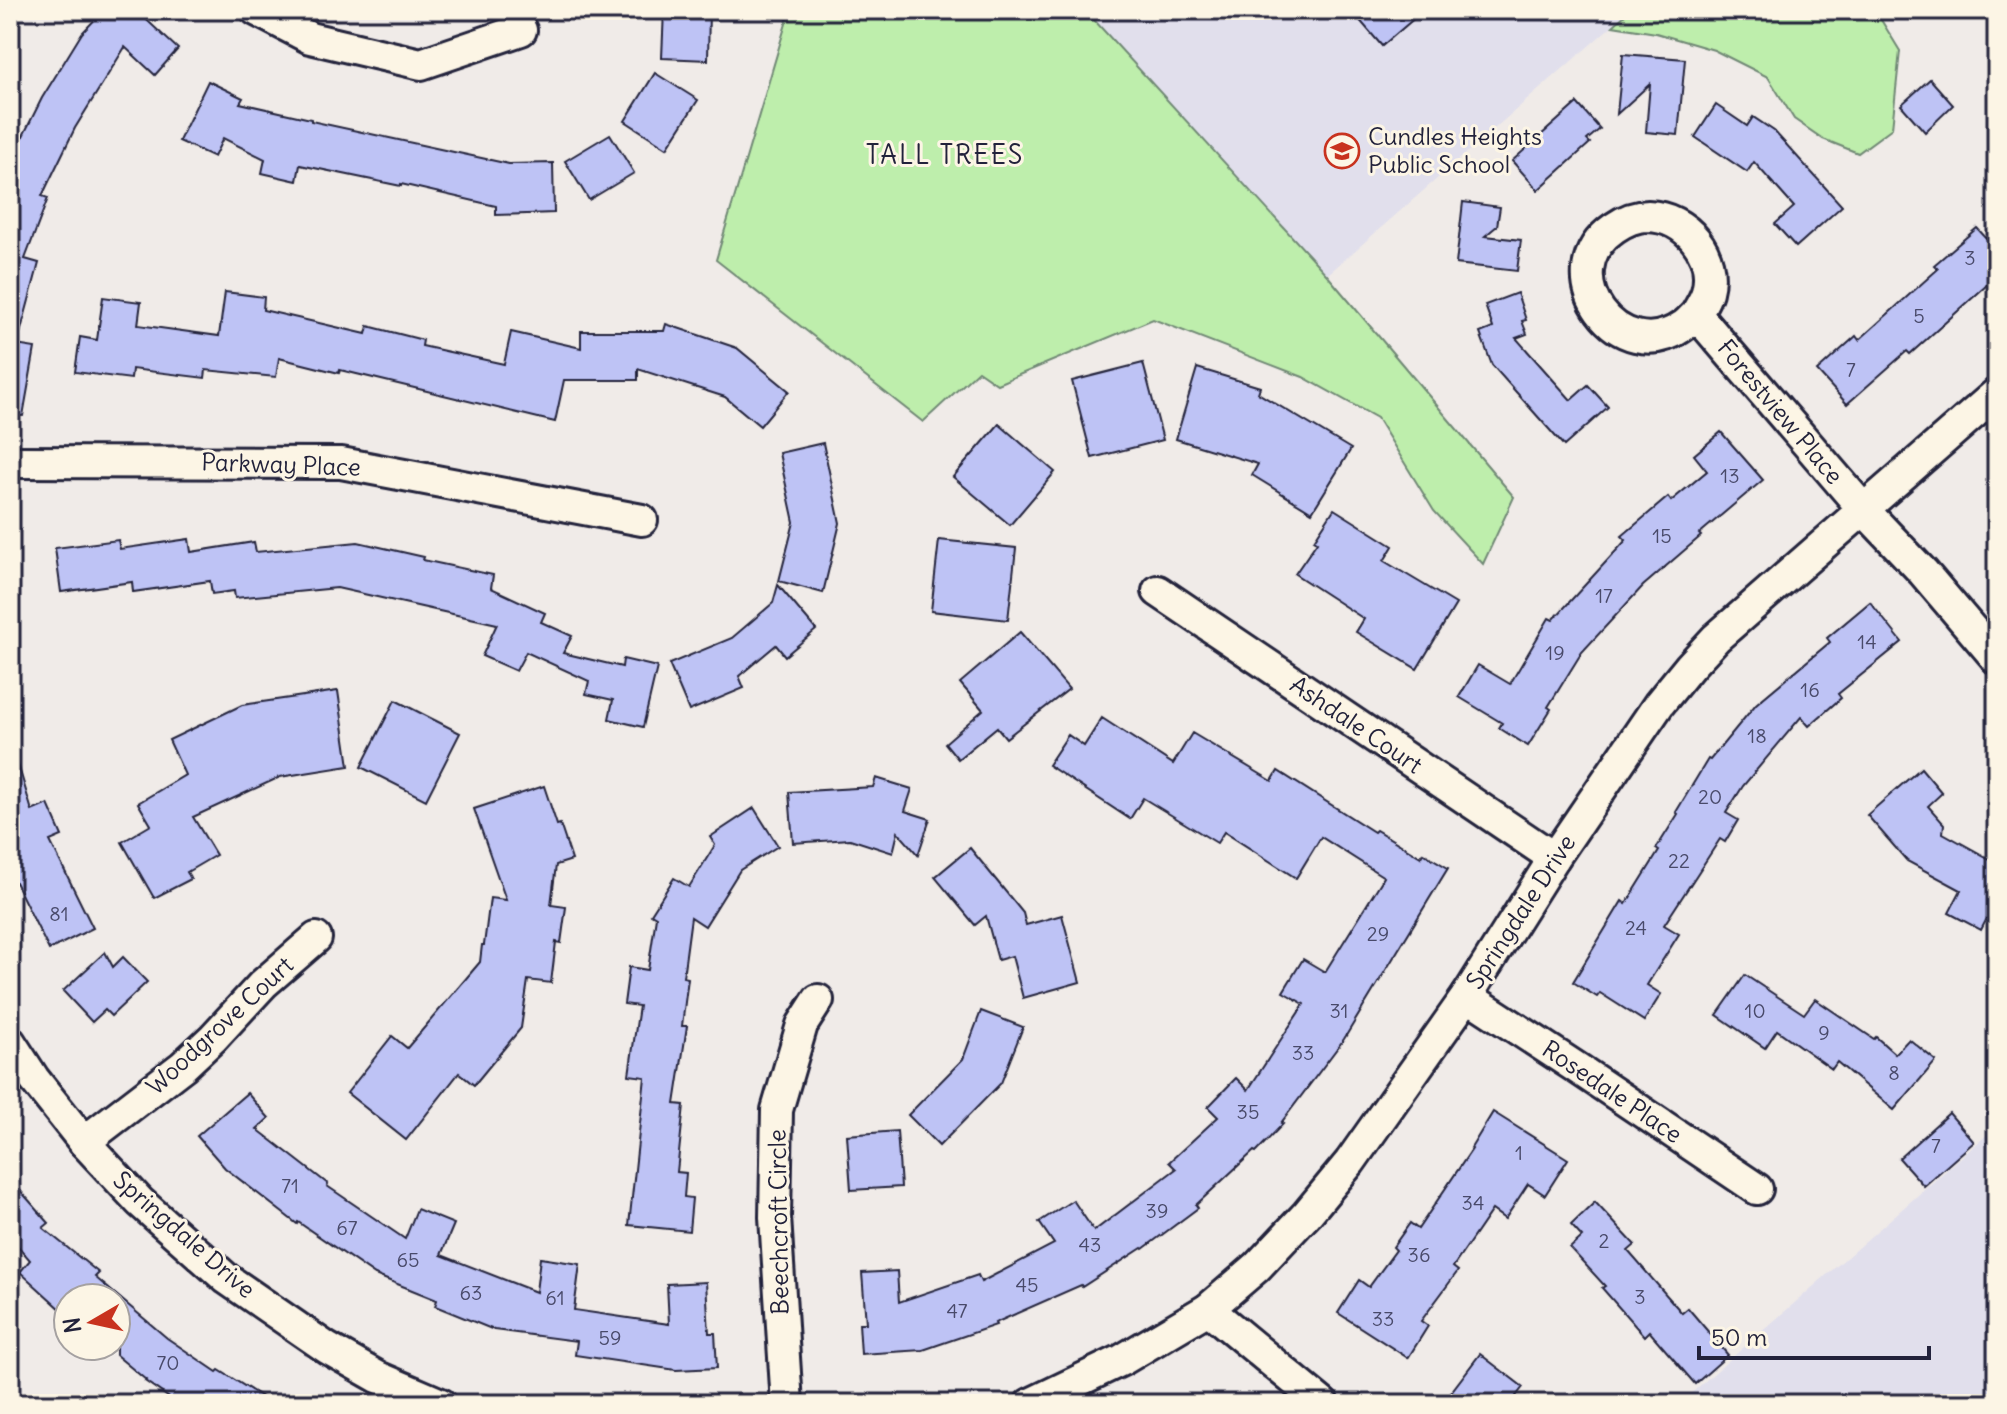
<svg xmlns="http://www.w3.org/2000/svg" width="2007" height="1414" font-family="Delius,sans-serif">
  <rect width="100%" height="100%" fill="#f0ebe8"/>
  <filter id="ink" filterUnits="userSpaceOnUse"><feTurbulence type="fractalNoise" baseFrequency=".0125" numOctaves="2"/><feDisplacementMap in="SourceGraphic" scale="16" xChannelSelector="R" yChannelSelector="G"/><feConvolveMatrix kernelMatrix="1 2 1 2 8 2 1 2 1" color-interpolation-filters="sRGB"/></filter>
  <g filter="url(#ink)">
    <!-- built -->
    <g fill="#e1dfec">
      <path d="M1085,10H1630L1327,275Z"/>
      <path d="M1997,1126V1404H1679Z"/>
    </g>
    <!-- green -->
    <g fill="#beeeac" stroke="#708874" stroke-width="2">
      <path d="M790,10H1085L1327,275L1514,497L1483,564L1434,511L1377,418L1303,377L1153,319L997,384L978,371L923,422L716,260Z"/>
      <path d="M1630,10H1875L1900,51L1892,128L1858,153L1823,139L1794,119L1768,77L1714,50L1656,33L1613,26Z"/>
    </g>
    <!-- building -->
    <g fill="#bec3f5" stroke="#22223b" stroke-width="2">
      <path d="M104,10H136L178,49L155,75L125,47L75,128L42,196L48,198L25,259L39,263L18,341L10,340V162L42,98L82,33Z"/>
      <path d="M664,10H709L708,60L662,58Z"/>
      <path d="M1351,10H1424L1382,46Z"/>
      <path d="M1623,54L1685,59L1678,135L1646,132L1650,84L1617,114Z"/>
      <path d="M655,73L698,100L667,148L625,121Z"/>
      <path d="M1930,79L1953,105L1925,132L1901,105Z"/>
      <path d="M208,81L243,98L240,103L311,119V121L509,164L553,163L554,213L496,215V206L401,184V186L300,165L297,181L262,173L265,159L223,138L214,157L179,141Z"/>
      <path d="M1577,103L1600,129L1587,140L1590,143L1538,190L1512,161Z"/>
      <path d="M1716,105L1747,126L1753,117L1774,131L1842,206L1796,247L1775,224L1794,207L1754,162L1747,172L1695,137Z"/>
      <path d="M610,134L634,173L589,200L565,161Z"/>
      <path d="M1463,202L1500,207L1497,226L1485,236L1521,240L1517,271L1456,264Z"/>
      <path d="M1977,228L1997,250V276L1910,354L1907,351L1847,404L1817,371L1856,336L1859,340L1938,269L1934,265Z"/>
      <path d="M225,292L264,297L263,310L366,334L368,326L423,340L422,346L504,364L511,332L581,348V331H664L666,324L737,348L789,391L760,426L725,397L638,369V380H564L555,422L340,370L339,373L279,358L276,377L206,370L205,378L132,369L131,379L75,372L80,337L97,340L103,297L141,302L138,325L219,336Z"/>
      <path d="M1517,293L1526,320L1522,321L1527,334L1516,338L1571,400L1588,385L1608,407L1564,446L1492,365L1480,333L1493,328L1485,305Z"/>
      <path d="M10,344L35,348L23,416L10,415Z"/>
      <path d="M1143,363L1163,440L1092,458L1072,381Z"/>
      <path d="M1197,368L1260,387L1258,393L1351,449L1312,512L1252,475L1258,464L1176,439Z"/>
      <path d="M999,424L1055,472L1010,525L953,477Z"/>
      <path d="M1721,432L1763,480L1699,534L1701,536L1643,586L1582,652L1548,707L1551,709L1528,746L1499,728L1502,723L1459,697L1478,665L1510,684L1549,618L1553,620L1626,540L1622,536L1668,497L1671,501L1707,471L1694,455Z"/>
      <path d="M823,443L840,523L823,593L779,581L794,522L779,453Z"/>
      <path d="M1334,509L1393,546L1384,561L1456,604L1417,669L1356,632L1364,619L1295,574L1317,542L1314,540Z"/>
      <path d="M189,539L191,552L254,542L256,552L358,542L424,557L423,560L493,575L491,588L545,613L541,622L572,636L563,653L622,667L623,659L657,667L643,727L609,719L613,700L586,694L589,681L526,652L516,671L482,656L497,624L337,588L235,598L234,591L212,594L210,581L133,592L132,582L61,592L55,548L118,540L120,549Z"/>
      <path d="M939,540L1016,548L1008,620L931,611Z"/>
      <path d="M778,585L816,630L785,656L776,645L739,676L744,688L689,711L669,664L732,638L773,603Z"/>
      <path d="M1870,602L1902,642L1838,694L1841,698L1809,726L1801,717L1743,786L1726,813L1738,820L1725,842L1720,839L1664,925L1679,934L1647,985L1661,994L1644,1021L1600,993L1597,997L1573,982L1622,901L1626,904L1659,851L1656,849L1678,814L1676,812L1708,759L1710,760L1756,704L1830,642L1827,638Z"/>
      <path d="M1020,632L1069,689L1006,738L997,727L958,759L945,743L983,710L960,683Z"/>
      <path d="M338,691L349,766L280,777L193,817L216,855L187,872L191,879L154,898L122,842L151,825L138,803L185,775L169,740L242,705Z"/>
      <path d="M395,700L460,733L426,800L361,767Z"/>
      <path d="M1102,718L1173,764L1192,733L1272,781L1278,771L1374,832L1376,830L1421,857L1423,853L1448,868L1344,1039L1281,1123L1283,1124L1256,1152L1254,1151L1196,1205L1198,1208L1143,1249L1142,1248L1082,1287L1081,1285L995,1323L996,1325L923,1350L861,1354L859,1323H866L862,1273L897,1271L899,1302L978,1275L981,1282L1054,1244L1039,1222L1073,1200L1094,1231L1176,1169L1169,1162L1218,1117L1208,1107L1236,1078L1248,1090L1304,1004L1283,992L1303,959L1325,972L1384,877L1321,837L1296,878L1224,832L1217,843L1143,798L1130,819L1048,765L1068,735L1084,746Z"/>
      <path d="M17,761L32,811L48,804L62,836L50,841L93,928L49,950L10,872V762Z"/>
      <path d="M1921,768L1942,793L1928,806L1944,824L1943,833L1997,863V899L1981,930L1949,913L1961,890L1907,861L1867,815Z"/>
      <path d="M876,778L912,789L905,811L930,819L918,855L898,832L893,853L850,839L793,843L789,792L873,787Z"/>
      <path d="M544,786L557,825L560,824L572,860L556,865L551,905L566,907L561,943L556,942L551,983L528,980L521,1028L474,1085L459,1073L406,1140L347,1093L392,1036L407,1048L480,962L482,945H484L490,898L506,900L474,809Z"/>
      <path d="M754,808L778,846L740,870L705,926L691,917L683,977L688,978L682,1026H687L675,1104L684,1105L677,1172L686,1173L684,1197L692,1198L689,1231L629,1225L645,1077L629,1075L639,1006L624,1004L629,967L648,970L656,917L651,914L674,878L689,887L715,845L710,837Z"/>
      <path d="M970,848L1023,913L1026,925L1062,915L1080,982L1023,998L1012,956L998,960L986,916L975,925L935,877Z"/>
      <path d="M105,952L113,967L123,957L147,982L111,1016L105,1010L92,1022L63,991Z"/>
      <path d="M1745,975L1804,1014L1815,999L1874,1039L1876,1037L1895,1054L1909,1039L1936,1061L1894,1110L1837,1062L1832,1069L1777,1030L1765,1048L1717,1015Z"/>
      <path d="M981,1011L1023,1027L1001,1083L939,1146L908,1115L963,1059Z"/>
      <path d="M247,1093L269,1118L257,1129L328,1184L327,1186L405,1239L417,1209L454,1224L441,1255L536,1292L540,1258L580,1264L574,1310L669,1324L667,1284L706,1282L709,1333H715L717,1368L676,1370L575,1355L577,1341L494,1330L435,1306L437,1300L375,1275L298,1222L297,1224L225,1168L197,1136Z"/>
      <path d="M1493,1112L1568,1159L1545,1195L1528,1184L1505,1219L1492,1210L1453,1267L1458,1271L1421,1321L1428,1326L1408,1358L1338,1313L1359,1280L1369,1287L1396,1250L1393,1247L1410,1223L1418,1229L1472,1149L1471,1148Z"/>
      <path d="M1949,1113L1974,1142L1924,1186L1899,1158Z"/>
      <path d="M897,1131L901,1187L851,1190L847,1135Z"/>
      <path d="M10,1179L49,1223L43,1228L99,1273L95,1277L167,1338L217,1372L219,1370L273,1404H178L145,1381L146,1380L116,1355V1298H68V1306L63,1311L20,1272L30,1260L10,1237Z"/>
      <path d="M1595,1202L1635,1245L1628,1251L1682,1313L1688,1308L1728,1355L1695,1384L1649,1331L1644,1336L1602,1288L1605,1286L1570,1248L1582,1237L1571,1225Z"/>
      <path d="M1480,1354L1523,1387L1510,1404H1467L1451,1392Z"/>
    </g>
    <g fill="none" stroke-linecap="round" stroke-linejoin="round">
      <!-- street casing -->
      <g stroke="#22223b" stroke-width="36">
        <g id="street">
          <path d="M256,10L310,38L421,64L521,30"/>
          <path d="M1696,314C1700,307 1705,299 1707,292C1717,254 1686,217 1648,216C1636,216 1624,221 1614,228C1548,274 1620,371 1683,326C1688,323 1692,318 1696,314L1864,510L1923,572L1997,659"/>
          <path d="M10,462L341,463L642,520"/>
          <path d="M1158,591L1554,858"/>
          <path d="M1467,996L1577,1068L1757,1189"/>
          <path d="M10,1042L34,1079L84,1142L140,1202L227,1279L327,1348L378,1377L441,1404"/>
          <path d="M84,1142L183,1066L213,1038L263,984L316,938"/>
          <path d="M1208,1309L1323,1404"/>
          <path d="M787,1404L775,1217L777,1110L802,1025L818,1000"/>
          <path d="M1030,1404L1122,1360L1208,1309L1257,1267L1307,1214L1350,1162L1467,996L1554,858L1659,704L1690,666L1716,638L1997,393"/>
        </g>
      </g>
      <!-- street -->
      <use href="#street" stroke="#fcf5e5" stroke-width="30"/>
    </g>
  </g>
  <!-- icons -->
  <defs>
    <g id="school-ring" transform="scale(1.8)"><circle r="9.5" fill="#fcf5e5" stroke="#c8321e" stroke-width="1.5"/><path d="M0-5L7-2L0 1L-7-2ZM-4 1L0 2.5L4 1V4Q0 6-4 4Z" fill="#c8321e"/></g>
  </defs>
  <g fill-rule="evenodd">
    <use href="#school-ring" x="1342" y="151"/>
  </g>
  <g text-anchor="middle" stroke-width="6" stroke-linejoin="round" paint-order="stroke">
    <!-- number labels -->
    <g font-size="20" fill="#494a6a">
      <text x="1970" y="265">3</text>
      <text x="1919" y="323">5</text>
      <text x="1851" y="377">7</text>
      <text x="1730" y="483">13</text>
      <text x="1662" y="543">15</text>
      <text x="1604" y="603">17</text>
      <text x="1867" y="649">14</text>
      <text x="1555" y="660">19</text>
      <text x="1810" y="697">16</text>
      <text x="1757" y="743">18</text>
      <text x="1710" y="804">20</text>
      <text x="1679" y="868">22</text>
      <text x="59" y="921">81</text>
      <text x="1636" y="935">24</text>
      <text x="1378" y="941">29</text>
      <text x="1339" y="1018">31</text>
      <text x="1755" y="1018">10</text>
      <text x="1824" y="1040">9</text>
      <text x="1303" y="1060">33</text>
      <text x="1894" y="1080">8</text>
      <text x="1248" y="1119">35</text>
      <text x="1936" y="1153">7</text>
      <text x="1519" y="1160">1</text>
      <text x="290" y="1193">71</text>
      <text x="1473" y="1210">34</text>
      <text x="1157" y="1218">39</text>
      <text x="347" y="1235">67</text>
      <text x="1604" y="1248">2</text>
      <text x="1090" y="1252">43</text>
      <text x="1419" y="1262">36</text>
      <text x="408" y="1267">65</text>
      <text x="1027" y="1292">45</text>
      <text x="471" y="1300">63</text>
      <text x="1640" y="1304">3</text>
      <text x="555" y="1305">61</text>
      <text x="957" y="1318">47</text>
      <text x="1383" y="1326">33</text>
      <text x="610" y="1345">59</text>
      <text x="168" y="1370">70</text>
    </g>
    <!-- poi labels -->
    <g font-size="24" fill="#22223b" stroke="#fcf5e5" text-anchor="start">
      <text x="1368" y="145">Cundles Heights<tspan x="1368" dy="28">Public School</tspan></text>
    </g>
    <!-- street labels -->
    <g font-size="24" fill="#22223b" stroke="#fcf5e5">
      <text transform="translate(1780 412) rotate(50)" y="8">Forestview Place</text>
      <text transform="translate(281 465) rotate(2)" y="8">Parkway Place</text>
      <text transform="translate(1356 725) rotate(34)" y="8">Ashdale Court</text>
      <text transform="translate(1521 912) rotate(-57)" y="8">Springdale Drive</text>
      <text transform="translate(220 1026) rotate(-43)" y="8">Woodgrove Court</text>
      <text transform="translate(1612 1092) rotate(34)" y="8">Rosedale Place</text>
      <text transform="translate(779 1222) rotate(-91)" y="8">Beechcroft Circle</text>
      <text transform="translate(184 1235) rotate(41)" y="8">Springdale Drive</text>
    </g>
    <!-- neighbourhood labels -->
    <g font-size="26" letter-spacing="2" fill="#22223b" stroke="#fcf5e5">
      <text x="945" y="164">TALL TREES</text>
    </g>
  </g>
  <!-- margin -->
  <rect width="2007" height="1414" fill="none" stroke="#fcf5e5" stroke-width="40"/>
  <rect x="20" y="20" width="1967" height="1374" fill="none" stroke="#22223b" stroke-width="3" filter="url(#ink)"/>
  <!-- north arrow -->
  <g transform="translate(92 1322) rotate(261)"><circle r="38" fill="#fcf5e5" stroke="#a5a1a1" stroke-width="2"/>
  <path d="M0-6L14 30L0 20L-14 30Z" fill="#c8321e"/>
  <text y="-12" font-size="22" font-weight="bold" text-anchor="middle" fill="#22223b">N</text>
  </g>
  <!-- scale -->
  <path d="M1699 1346v12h230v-12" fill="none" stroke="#22223b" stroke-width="4"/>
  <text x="1711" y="1346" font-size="24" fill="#22223b" stroke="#fcf5e5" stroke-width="6" paint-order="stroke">50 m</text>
</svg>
